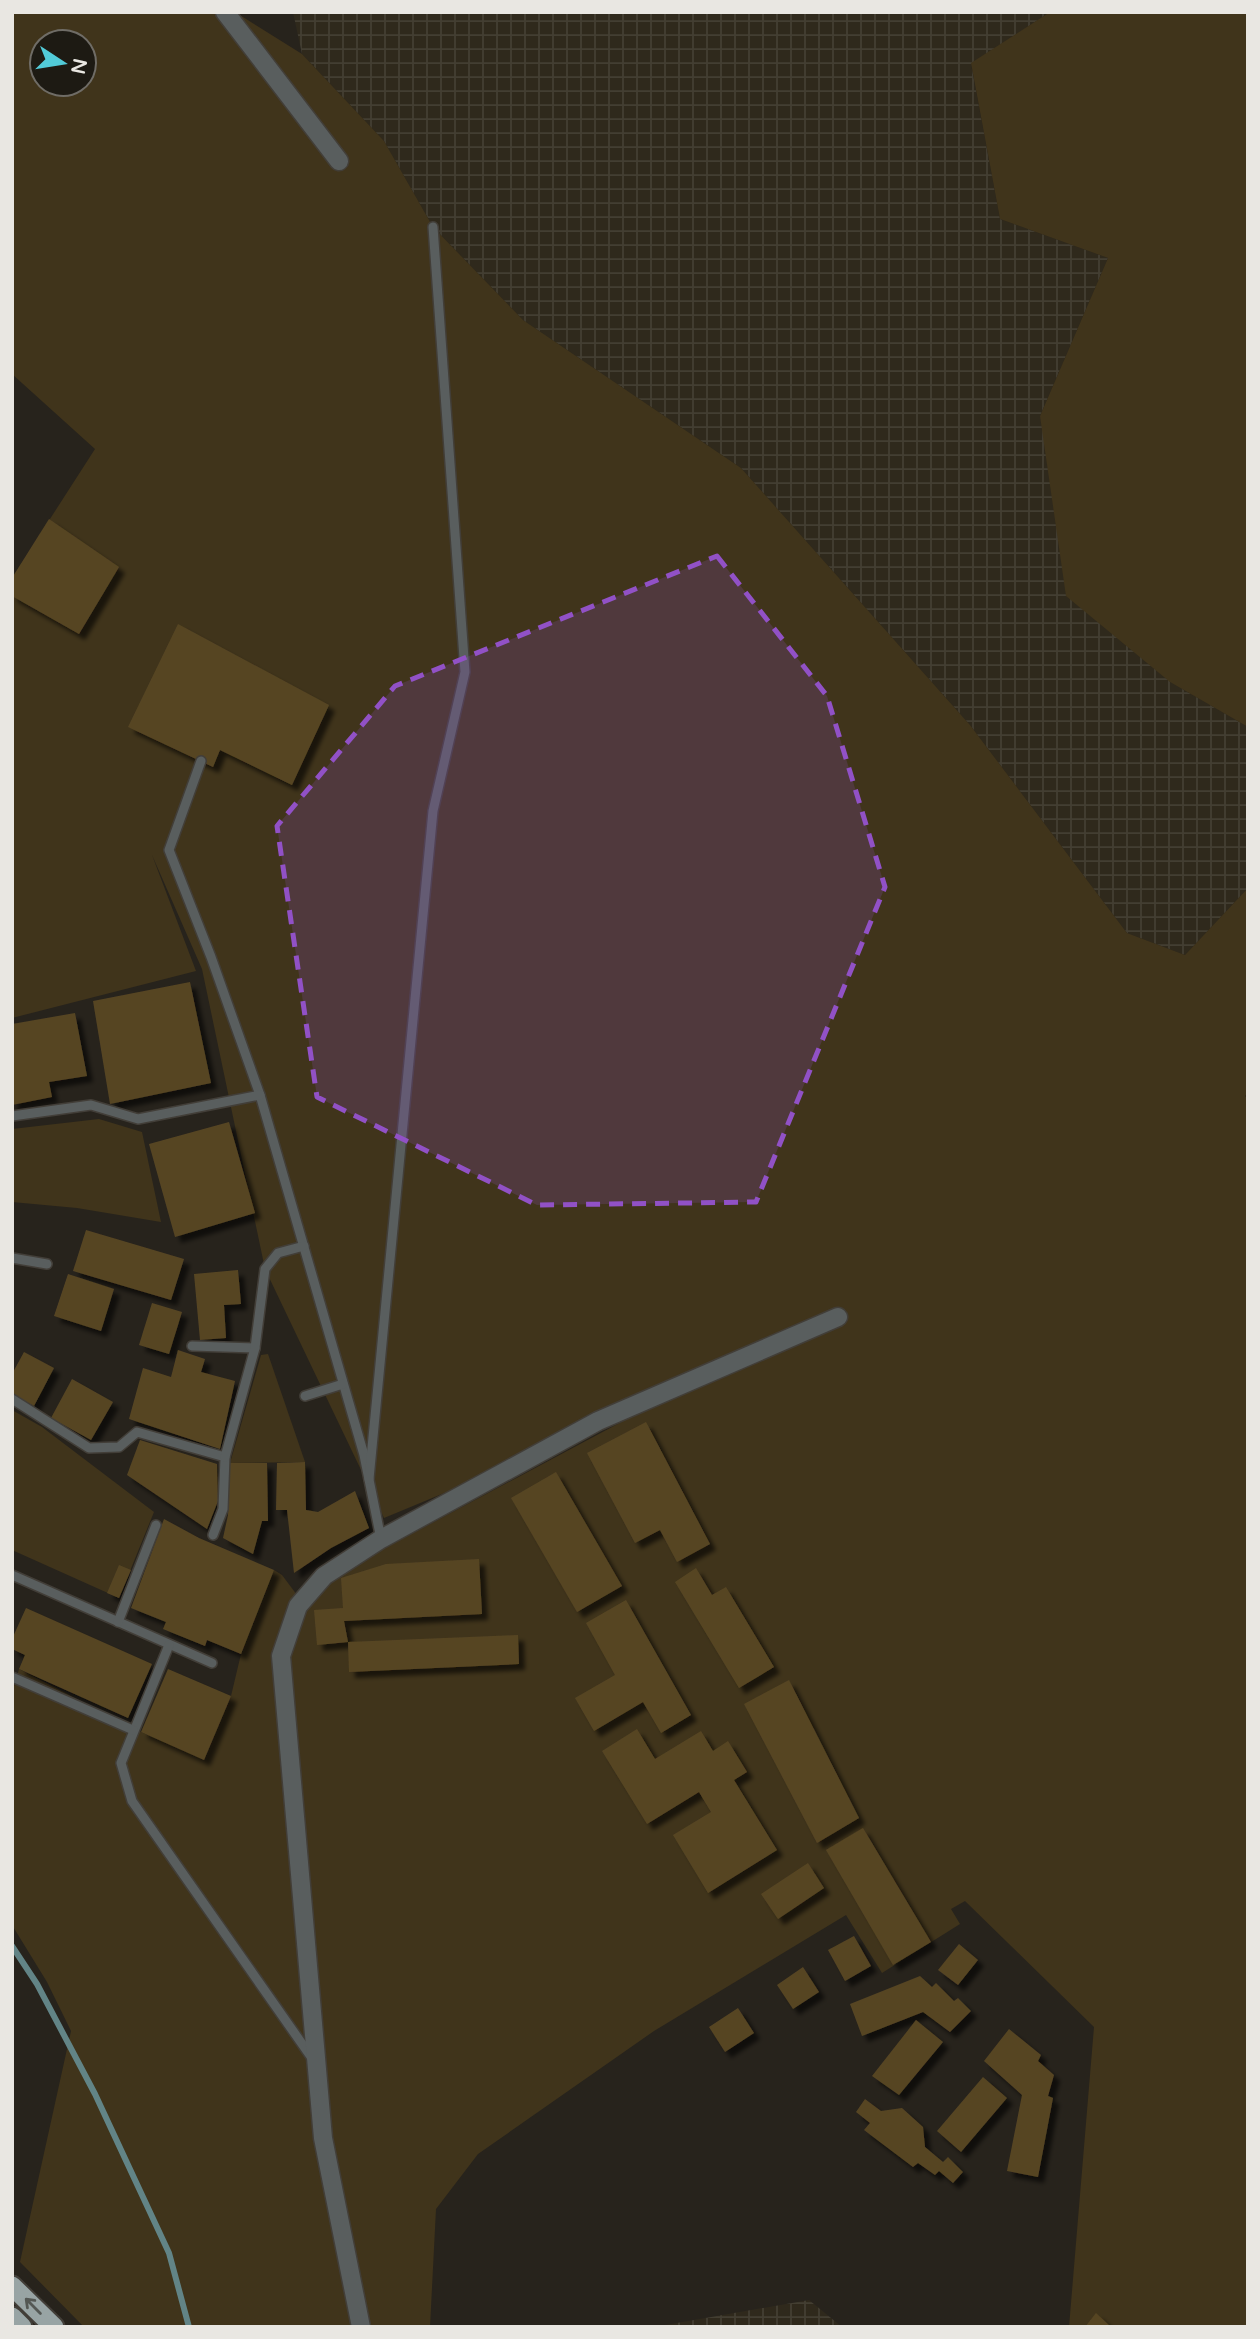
<svg xmlns="http://www.w3.org/2000/svg" width="1260" height="2339" font-family="'Varela Round',sans-serif">
  <defs>
    <pattern id="industrial-grid" width="8" height="8" patternUnits="userSpaceOnUse" patternTransform="scale(1.75)"><rect width="8" height="8" fill="#2f291c"/><path d="M0 4h8M4 0v8" fill="none" stroke="#433e32"/></pattern>
    <filter id="shadow"><feDropShadow dx="6" dy="6" stdDeviation="2" flood-color="#0009"/></filter>
  </defs>
  <rect width="100%" height="100%" fill="#27231c"/>
  <!-- industrial -->
  <g fill="url(#industrial-grid)">
    <path d="M293,12H1050L971,64L1000,219L1108,258L1040,416L1170,682L1248,727V888L1185,955L1127,933L970,725L741,468L523,320L433,227L384,141L302,54Z"/>
    <path d="M809,2300L842,2327H654Z"/>
  </g>
  <!-- green -->
  <g fill="#40341b" fill-rule="evenodd">
    <path d="M12,12H235L302,54L384,141L433,227L523,320L741,468L970,725L1127,933L1185,955L1248,888V1093L1245,1096L1248,1099V2327H1069L1094,2027L965,1901L951,1909L960,1924L882,1973L846,1915L654,2031L478,2154L436,2209L430,2327H84L20,2262L71,2031L47,1982L12,1925V1693L19,1669L141,1732L204,1760L231,1696L241,1654L274,1570L282,1575L297,1595L640,1412L384,1518L265,1269L202,969L152,855L196,971L12,1018V578L95,449L12,374ZM42,42H84V84H42Z"/>
    <path d="M1050,12H1248V727L1170,682L1066,596L1040,416L1108,258L1000,219L971,63Z"/>
    <path d="M99,1119L142,1132L161,1222L77,1208L12,1202V1129Z"/>
    <path d="M268,1354L305,1462L230,1463L261,1355Z"/>
    <path d="M12,1410L42,1427L154,1512L119,1598L12,1550Z"/>
  </g>
  <g fill="none" stroke-linecap="round" stroke-linejoin="round">
    <!-- stream -->
    <path stroke="#628486" stroke-width="6" d="M12,1946L37,1984L95,2094L169,2253L189,2327"/>
  </g>
  <!-- building -->
  <g fill="#564524" filter="url(#shadow)">
    <path d="M49,519L119,567L79,634L12,596V578Z"/>
    <path d="M178,624L329,705L292,785L220,750L213,767L128,727Z"/>
    <path d="M190,982L211,1083L110,1104L93,1001Z"/>
    <path d="M75,1013L87,1076L49,1082L52,1097L12,1105V1071H14L12,1024Z"/>
    <path d="M229,1122L255,1213L175,1237L149,1144Z"/>
    <path d="M86,1230L184,1259L171,1300L73,1271Z"/>
    <path d="M238,1270L241,1304L224,1305L226,1338L200,1340L194,1274Z"/>
    <path d="M68,1274L114,1289L101,1331L54,1316Z"/>
    <path d="M152,1303L182,1312L169,1354L139,1345Z"/>
    <path d="M178,1350L205,1359L201,1372L235,1381L220,1449L129,1419L143,1368L171,1377Z"/>
    <path d="M24,1352L54,1368L34,1406L12,1394V1374Z"/>
    <path d="M72,1379L113,1402L91,1440L51,1418Z"/>
    <path d="M646,1422L710,1544L677,1562L660,1530L635,1543L587,1453Z"/>
    <path d="M140,1440L217,1464L218,1501L207,1529L127,1475Z"/>
    <path d="M305,1462L306,1510L318,1512L355,1491L369,1528L331,1548L294,1573L287,1510H276L277,1463Z"/>
    <path d="M230,1463H267L268,1521H262L253,1554L223,1538L228,1515Z"/>
    <path d="M556,1472L622,1586L577,1612L511,1498Z"/>
    <path d="M164,1519L199,1538L274,1570L241,1654L207,1640L205,1646L163,1629L166,1622L131,1608Z"/>
    <path d="M479,1559L482,1614L344,1621L348,1642L317,1645L314,1610L343,1608L341,1578L386,1564Z"/>
    <path d="M119,1565L131,1570L119,1598L107,1593Z"/>
    <path d="M696,1568L712,1595L726,1587L774,1667L739,1688L675,1582Z"/>
    <path d="M626,1600L691,1715L661,1733L643,1702L594,1731L575,1698L615,1675L586,1623Z"/>
    <path d="M26,1608L152,1664L128,1718L19,1669L25,1655L12,1649V1639Z"/>
    <path d="M518,1635L519,1664L349,1672L348,1642Z"/>
    <path d="M168,1669L231,1696L204,1760L141,1732Z"/>
    <path d="M789,1680L859,1818L817,1843L744,1704Z"/>
    <path d="M637,1729L655,1759L701,1731L713,1751L728,1741L747,1772L734,1780L777,1850L708,1893L673,1835L711,1812L699,1792L647,1824L602,1751Z"/>
    <path d="M863,1828L931,1942L893,1965L826,1850Z"/>
    <path d="M808,1863L824,1888L778,1919L761,1894Z"/>
    <path d="M854,1936L871,1966L845,1981L828,1950Z"/>
    <path d="M959,1944L978,1960L958,1985L938,1970Z"/>
    <path d="M803,1967L819,1992L793,2009L777,1985Z"/>
    <path d="M920,1976L932,1987L936,1983L954,2001L958,1998L971,2011L950,2032L923,2012L862,2036L850,2004Z"/>
    <path d="M738,2008L754,2033L725,2052L709,2027Z"/>
    <path d="M916,2020L943,2042L899,2095L872,2076Z"/>
    <path d="M1009,2029L1041,2055L1038,2061L1054,2075L1048,2096L1053,2098L1038,2177L1007,2171L1022,2095L984,2061Z"/>
    <path d="M983,2077L1007,2098L961,2152L937,2131Z"/>
    <path d="M865,2099L881,2111L902,2108L923,2127L925,2147L943,2162L948,2157L963,2172L953,2183L939,2171L935,2175L918,2163L913,2167L864,2130L870,2123L856,2112Z"/>
    <path d="M1096,2313L1111,2327H1085Z"/>
  </g>
  <g fill="none" stroke-linecap="round" stroke-linejoin="round">
    <!-- service casing -->
    <g stroke="#423e38" stroke-width="12">
      <g id="service">
        <path d="M201,761L169,850L211,957L260,1095L364,1455L381,1539"/>
        <path d="M12,1116L91,1105L138,1119L260,1095"/>
        <path d="M12,1258L47,1264"/>
        <path d="M192,1346L255,1348"/>
        <path d="M305,1396L343,1384"/>
        <path d="M12,1399L89,1448L119,1447L137,1432L225,1457L223,1509L213,1535"/>
        <path d="M225,1457L255,1348L265,1269L278,1253L304,1246"/>
        <path d="M369,1479L433,811L465,672L433,227"/>
        <path d="M12,1575L212,1663"/>
        <path d="M118,1622L156,1525"/>
        <path d="M169,1645L121,1763L132,1801L314,2061"/>
        <path d="M12,1677L133,1730"/>
      </g>
    </g>
    <!-- minor casing -->
    <g stroke="#423e38" stroke-width="21">
      <g id="minor">
        <path d="M225,12L339,161"/>
        <path d="M361,2327L323,2138L281,1656L298,1606L324,1576L381,1539L598,1421L838,1317"/>
      </g>
    </g>
    <!-- trunk casing -->
    <g stroke="#423e38" stroke-width="23">
      <g id="trunk">
        <path d="M12,2286L54,2327"/>
        <path d="M12,2317L22,2327"/>
      </g>
    </g>
    <!-- service -->
    <use href="#service" stroke="#595e5e" stroke-width="9"/>
    <!-- minor -->
    <use href="#minor" stroke="#595e5e" stroke-width="18"/>
    <!-- trunk -->
    <use href="#trunk" stroke="#98a4a4" stroke-width="19"/>
  </g>
  <!-- one-way arrows -->
  <defs><path id="oneway-shaft" d="M-6 0H5M1.5-3L5.5 0L1.5 3" fill="none" stroke-width="1.6" stroke-linecap="round" stroke-linejoin="round" transform="scale(1.75)"/></defs>
  <use stroke="#545854" href="#oneway-shaft" transform="translate(33 2306) rotate(-135)"/>
  <!-- marked area -->
  <path fill="#9151c6" fill-opacity="0.2" stroke="#9151c6" stroke-width="5" stroke-dasharray="14 9" stroke-linejoin="round" d="M717,556L827,696L885,887L756,1202L537,1205L317,1097L277,826L395,686Z"/>
  <!-- border -->
  <rect width="1260" height="2339" fill="none" stroke="#e9e7e2" stroke-width="28"/>
  <!-- north arrow -->
  <g transform="translate(63 63) rotate(102)"><circle r="33" fill="#1d1a13" stroke="#6f6c66" stroke-width="2"/>
  <path d="M0-5L12 26L0 18L-12 26Z" fill="#52cbd8"/>
  <text y="-10" font-size="19" font-weight="bold" text-anchor="middle" fill="#e9e7e2">N</text>
  </g>
</svg>
